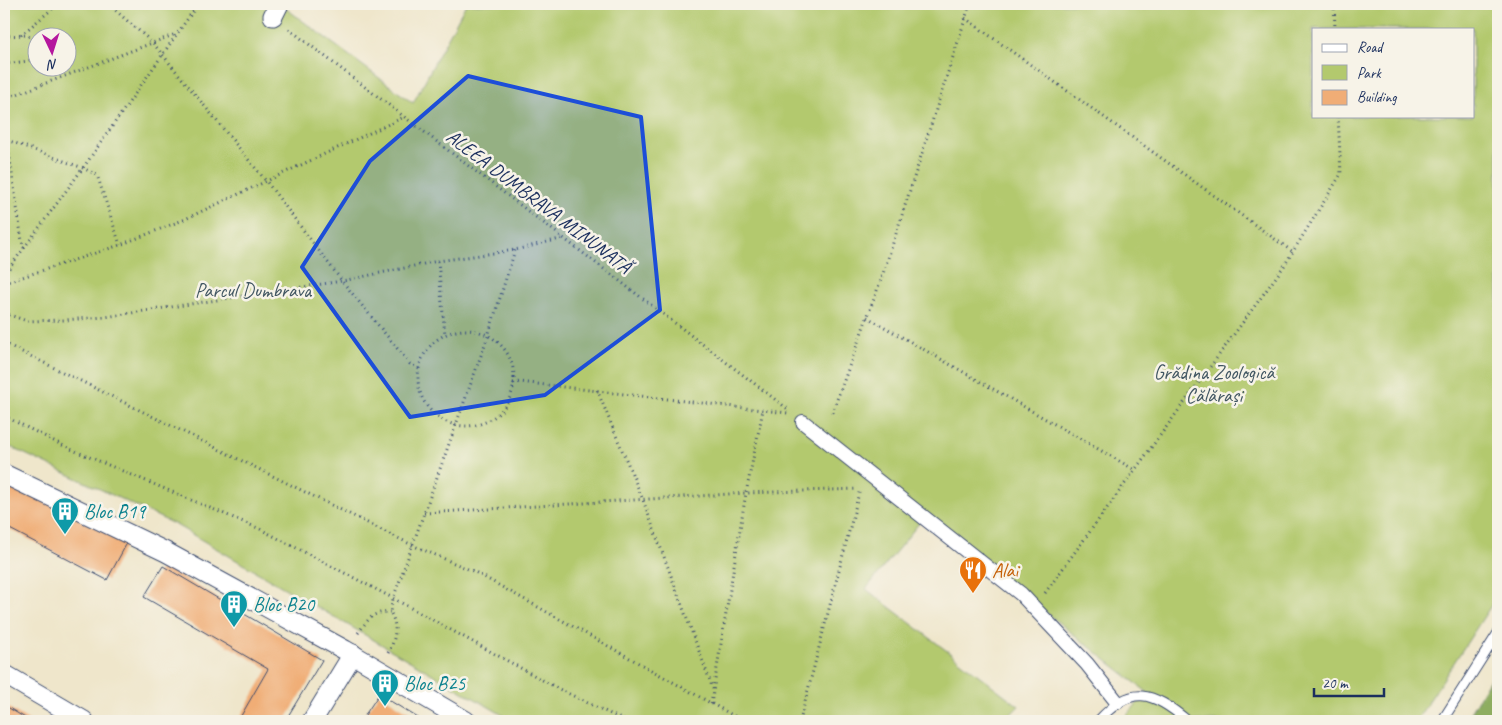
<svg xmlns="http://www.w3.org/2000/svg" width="1502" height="725" font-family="Caveat,sans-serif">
  <rect width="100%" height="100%" fill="#f7f3e8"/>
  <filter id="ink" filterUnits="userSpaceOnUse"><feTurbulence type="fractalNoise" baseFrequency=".02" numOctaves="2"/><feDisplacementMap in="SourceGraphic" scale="10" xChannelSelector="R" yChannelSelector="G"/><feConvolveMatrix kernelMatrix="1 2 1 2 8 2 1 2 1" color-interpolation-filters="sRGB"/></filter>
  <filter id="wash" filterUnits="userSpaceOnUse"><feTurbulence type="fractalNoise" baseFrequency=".0096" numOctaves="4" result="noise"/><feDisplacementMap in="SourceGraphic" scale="20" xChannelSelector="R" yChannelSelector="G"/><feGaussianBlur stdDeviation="1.12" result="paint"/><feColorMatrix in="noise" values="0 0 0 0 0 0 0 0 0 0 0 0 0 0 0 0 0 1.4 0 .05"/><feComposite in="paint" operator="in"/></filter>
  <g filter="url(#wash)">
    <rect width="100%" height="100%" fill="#efe6cb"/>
    <!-- green -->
    <path fill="#b3c96e" stroke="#677c66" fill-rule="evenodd" d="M4,4H280L413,103L466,4H1498V595L1416,721H1122L1147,692L924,517L866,589L1019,706L1005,720L1007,721H513L176,525L4,444ZM1313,29H1473V116H1313ZM38,38H68V68H38Z"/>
    <!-- forest -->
    <path fill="#8ead61" stroke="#546e60" d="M1498,666V721H1465Z"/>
    <g id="blocks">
      <!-- building -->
      <g fill="#f0ad76">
        <path d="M4,479L127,543L107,580L4,526Z"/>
        <path d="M163,566L322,660L285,721H238L268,669L144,597Z"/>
        <path d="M379,694L423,721H361Z"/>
        <path d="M4,705L30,721H4Z"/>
      </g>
    </g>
  </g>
  <g filter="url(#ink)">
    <use href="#blocks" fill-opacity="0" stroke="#3b4a6e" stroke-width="1"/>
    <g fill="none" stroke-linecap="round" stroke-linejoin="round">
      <!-- service casing -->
      <g stroke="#3b4a6e" stroke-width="11">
        <g id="service">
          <path d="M1098,721C1132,684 1151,691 1188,721"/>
          <path d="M1442,721L1498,633"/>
        </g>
      </g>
      <!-- pedestrian casing -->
      <g stroke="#3b4a6e" stroke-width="16">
        <path id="pedestrian" d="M803,422L1021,594L1087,664L1117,702"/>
      </g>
      <!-- minor casing -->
      <g stroke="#3b4a6e" stroke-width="21">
        <g id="minor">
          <path d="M273,16L279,4"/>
          <path d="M4,474L166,552L345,650L466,721"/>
          <path d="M4,674L84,721"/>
          <path d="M312,721L353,654"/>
        </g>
      </g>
      <!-- path -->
      <g stroke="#3b4a6e" stroke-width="3" stroke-dasharray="1 4" stroke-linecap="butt">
        <path d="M108,4L153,43L266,181L342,281L410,364L419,369"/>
        <path d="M1334,4L1335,29"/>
        <path d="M965,18L1293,252"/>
        <path d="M289,29L789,410"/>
        <path d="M21,35L58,4"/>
        <path d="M4,36L27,35L38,43"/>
        <path d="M4,64L28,61L38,57"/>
        <path d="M4,99L176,34"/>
        <path d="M4,119L22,241L24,248L4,275"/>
        <path d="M7,140L83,168L97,175L120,245"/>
        <path d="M24,248L83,168L198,4"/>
        <path d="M438,261L445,335"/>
        <path d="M4,283L120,245L183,220L404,117"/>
        <path d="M4,313L27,321L64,320L105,317L342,281L438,261L515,250L564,238"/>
        <path d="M867,317L1135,470"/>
        <circle cx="466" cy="378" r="48"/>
        <path d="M4,343L412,545L475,572L743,721"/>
        <path d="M513,383L520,382L788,413"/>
        <path d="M597,390L643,500L713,689"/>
        <path d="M832,413L882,277L970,4"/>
        <path d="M4,416L68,448L260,529L387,595L559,689L625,721"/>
        <path d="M424,513L746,493L858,489"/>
        <path d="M1045,593L1284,266L1341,174L1338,116"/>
        <path d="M358,633C369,619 371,612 390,612"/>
        <path d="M388,653C396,639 398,625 390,612L393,599L488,336L515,250"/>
        <path d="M711,704L746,493L763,410"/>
        <path d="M800,721L860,489"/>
      </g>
      <!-- service -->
      <use href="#service" stroke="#fff" stroke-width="9"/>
      <!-- pedestrian -->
      <use href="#pedestrian" stroke="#fff" stroke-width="14"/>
      <!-- minor -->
      <use href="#minor" stroke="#fff" stroke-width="19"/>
    </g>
  </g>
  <!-- marked area -->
  <path fill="#1d4ed8" fill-opacity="0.2" stroke="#1d4ed8" stroke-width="4" stroke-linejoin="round" d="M468,76L641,117L660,310L545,395L410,417L302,267L370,161Z"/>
  <!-- icons -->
  <defs>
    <g id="building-pin" transform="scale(1.4375)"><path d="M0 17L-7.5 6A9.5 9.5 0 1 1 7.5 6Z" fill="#0f9aa8" stroke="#f7f3e8"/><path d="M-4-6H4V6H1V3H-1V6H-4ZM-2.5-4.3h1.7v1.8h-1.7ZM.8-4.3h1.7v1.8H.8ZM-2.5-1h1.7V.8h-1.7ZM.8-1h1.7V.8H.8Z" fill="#fff"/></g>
    <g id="restaurant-pin" transform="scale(1.4375)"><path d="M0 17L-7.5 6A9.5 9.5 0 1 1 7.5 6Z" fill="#e8710a" stroke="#f7f3e8"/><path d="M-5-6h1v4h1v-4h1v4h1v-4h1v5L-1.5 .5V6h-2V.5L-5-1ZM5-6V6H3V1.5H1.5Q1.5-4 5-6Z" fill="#fff"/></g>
  </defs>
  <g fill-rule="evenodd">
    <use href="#building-pin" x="65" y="511"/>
    <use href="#restaurant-pin" x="973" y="570"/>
    <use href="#building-pin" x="234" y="604"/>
    <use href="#building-pin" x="385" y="683"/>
  </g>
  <g text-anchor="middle" stroke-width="5" stroke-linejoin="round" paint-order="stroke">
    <!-- street labels -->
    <g font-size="20" fill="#1b2f5e" stroke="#f7f3e8">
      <text transform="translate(539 201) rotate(37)" y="7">ALEEA DUMBRAVA MINUNATĂ</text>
    </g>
    <!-- park labels -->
    <g font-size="20" fill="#415662" stroke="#f7f3e8">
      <text x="253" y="297">Parcul Dumbrava</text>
      <text x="1214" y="379">Grădina Zoologică<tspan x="1214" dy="23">Călărași</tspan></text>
    </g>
    <!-- culture labels -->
    <g font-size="20" fill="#0d838f" stroke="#f7f3e8" text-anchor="start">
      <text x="84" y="518">Bloc B19</text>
      <text x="253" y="611">Bloc B20</text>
      <text x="404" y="690">Bloc B25</text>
    </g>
    <!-- food labels -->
    <g font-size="20" fill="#c56008" stroke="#f7f3e8" text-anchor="start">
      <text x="992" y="577">Alai</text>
    </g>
  </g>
  <!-- margin -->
  <rect width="1502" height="725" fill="none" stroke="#f7f3e8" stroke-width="20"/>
  <!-- legend -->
  <rect x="1312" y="28" width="162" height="90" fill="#f7f3e8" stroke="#9fa5b1"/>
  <rect x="1322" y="44" width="25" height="8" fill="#ffffff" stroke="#9fa5b1"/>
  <text x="1357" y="52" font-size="15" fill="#1b2f5e">Road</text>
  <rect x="1322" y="65" width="25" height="15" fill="#b3c96e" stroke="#9fa5b1"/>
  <text x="1357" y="78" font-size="15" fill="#1b2f5e">Park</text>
  <rect x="1322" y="90" width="25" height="15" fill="#f0ad76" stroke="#9fa5b1"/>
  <text x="1357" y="102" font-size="15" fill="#1b2f5e">Building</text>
  <!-- north arrow -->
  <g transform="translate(52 52) rotate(176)"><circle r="24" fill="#f7f3e8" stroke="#9fa5b1"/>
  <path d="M0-4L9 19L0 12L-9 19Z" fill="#b5179e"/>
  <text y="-8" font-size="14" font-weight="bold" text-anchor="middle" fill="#1b2f5e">N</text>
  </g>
  <!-- scale -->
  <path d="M1314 688v8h70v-8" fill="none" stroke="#1b2f5e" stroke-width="2.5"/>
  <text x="1322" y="688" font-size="15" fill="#1b2f5e" stroke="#f7f3e8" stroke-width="4" paint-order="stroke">20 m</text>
</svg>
